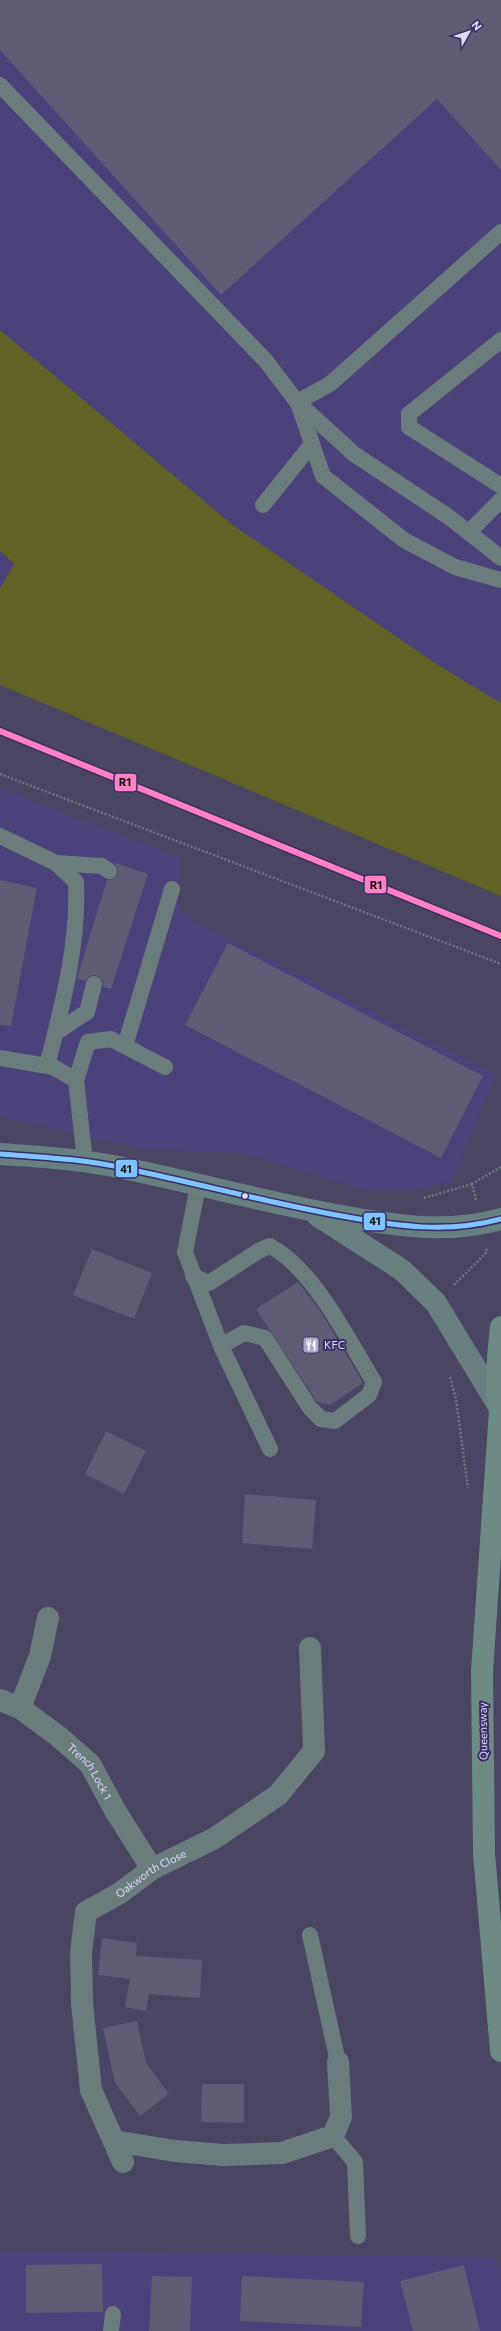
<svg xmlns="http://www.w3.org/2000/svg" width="501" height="2331" font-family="Commissioner,sans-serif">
  <rect width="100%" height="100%" fill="#4a4563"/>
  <!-- built -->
  <g fill="#4b417b">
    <path d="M0,0H501V703L438,665L233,525L0,330Z"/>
    <path d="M0,551L15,564L0,588Z"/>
    <path d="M0,788L181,858L178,893L180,909L189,919L496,1074L452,1180L419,1190H365L242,1153L143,1149L0,1117Z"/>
    <path d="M0,2251L496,2257L501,2278V2331H0Z"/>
  </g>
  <!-- green -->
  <path fill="#626126" d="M0,330L233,525L438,665L501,703V896L0,685V588L14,564L0,551Z"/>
  <!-- building -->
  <g fill="#5f5b74">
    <path d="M0,0H501V170L437,99L221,295L0,50Z"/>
    <path d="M113,862L148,874L111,989L103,987V981L97,975H91L85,981L77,978L107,880L113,879L118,872L117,867Z"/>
    <path d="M0,880L37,888L11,1026L0,1025Z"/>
    <path d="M228,943L483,1076L441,1158L185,1025Z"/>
    <path d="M92,1249L152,1273L134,1319L73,1295Z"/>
    <path d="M298,1282L321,1312L363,1383L330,1405L317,1402L256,1309Z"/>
    <path d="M106,1431L146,1451L124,1494L85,1474Z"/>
    <path d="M245,1494L316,1500L312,1549L242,1543Z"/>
    <path d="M102,1938L137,1943L136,1956L202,1960L200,1998L149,1994L146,2011L125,2007L130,1979L98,1975Z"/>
    <path d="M137,2021L146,2063L169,2094L140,2116L115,2083L103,2028Z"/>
    <path d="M202,2084H244V2123L201,2122Z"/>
    <path d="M102,2264L103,2312L26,2313V2265Z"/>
    <path d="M464,2265L480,2331H413L400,2281Z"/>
    <path d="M152,2276L192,2277L190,2331H149Z"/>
    <path d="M242,2276L364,2282L361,2327L240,2321Z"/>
  </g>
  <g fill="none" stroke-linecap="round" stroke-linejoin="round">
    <!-- path -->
    <g stroke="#6f7a7f" stroke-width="2.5" stroke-dasharray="2 2" stroke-linecap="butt">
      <path d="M0,774L501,964"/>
      <path d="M424,1198L472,1184"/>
      <path d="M476,1200L472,1184L501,1167"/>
      <path d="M454,1285L487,1252L486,1248"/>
      <path d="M450,1377L456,1399L468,1488"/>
    </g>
    <!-- lane -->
    <g stroke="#6b7c7d" stroke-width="16">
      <path d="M0,85L266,361L297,402L354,454L449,517L501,558"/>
      <path d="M501,340L409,414V427L501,486"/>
      <path d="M297,402L330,384L501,232"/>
      <path d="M298,403L323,476L404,540L455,567L501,580"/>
      <path d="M263,505L312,444"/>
      <path d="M469,532L501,500"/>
      <path d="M0,836L56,863L76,882C79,945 62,1006 47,1066"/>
      <path d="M56,863L102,866L109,871"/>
      <path d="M55,1033L87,1012L94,984"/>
      <path d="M125,1046L172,889"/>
      <path d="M0,1058L53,1067L76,1080L85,1161"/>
      <path d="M76,1080L88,1042L111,1039L165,1067"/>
      <path d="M198,1186L185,1252L221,1346L270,1449"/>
      <path d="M193,1276L209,1283L260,1250L270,1246C313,1268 349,1341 374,1382L369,1395L335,1421L321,1419L310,1408L265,1338L244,1333L221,1346"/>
      <path d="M310,1935L338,2062"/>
      <path d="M333,2136L355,2162L358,2236"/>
      <path d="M111,2331L113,2314"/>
    </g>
    <!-- street -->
    <g stroke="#6b7c7d" stroke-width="22">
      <path id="s1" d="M0,1700L20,1708L58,1736L90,1764L116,1812L152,1869"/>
      <path d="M20,1708L40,1656L48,1618"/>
      <path d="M114,2141L175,2151L223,2155L282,2153L333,2136L341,2117L338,2062"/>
      <path id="s2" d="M123,2162L91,2090L82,2003L81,1952L86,1912L120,1893L152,1869L215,1838L278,1795L314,1751L310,1648"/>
    </g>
    <!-- secondary -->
    <g stroke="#677f7e" stroke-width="22">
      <path d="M0,1154C41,1157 83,1159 123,1168C197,1183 268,1203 342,1216C397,1226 446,1234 501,1219"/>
      <path d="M318,1216L402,1270L436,1303L498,1405"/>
    </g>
    <!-- highway -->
    <g stroke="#6e8a85" stroke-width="22">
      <path d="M501,1327C499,1345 493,1399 501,1413"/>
      <path d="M500,1411L482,1671L484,1853L501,2051"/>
    </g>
    <!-- bus-1 casing -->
    <g stroke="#382d65" stroke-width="8">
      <path id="bus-1" d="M0,1154C41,1157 83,1159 123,1168C197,1183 268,1203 342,1216C397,1226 446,1234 501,1219"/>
    </g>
    <!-- bus-1 -->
    <use href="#bus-1" stroke="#80c4ff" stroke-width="5"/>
    <!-- rail-1 casing -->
    <g stroke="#382d65" stroke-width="9">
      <path id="rail-1" d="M0,731L501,936"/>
    </g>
    <!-- rail-1 -->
    <use href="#rail-1" stroke="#ff80c5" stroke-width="6"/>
  </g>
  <!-- icons -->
  <defs>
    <g id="restaurant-square" transform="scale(0.9)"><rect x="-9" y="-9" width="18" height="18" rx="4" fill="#aba7c8" stroke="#382d65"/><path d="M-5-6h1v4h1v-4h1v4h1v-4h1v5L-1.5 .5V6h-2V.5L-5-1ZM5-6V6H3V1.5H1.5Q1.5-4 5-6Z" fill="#fff"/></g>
  </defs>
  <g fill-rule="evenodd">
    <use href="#restaurant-square" x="311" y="1345"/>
  </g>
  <!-- markers -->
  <circle fill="#dfdcff" stroke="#382d65" stroke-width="1.5" cx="245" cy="1196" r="3.5"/>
  <g text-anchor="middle" stroke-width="4" stroke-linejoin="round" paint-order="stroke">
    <!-- poi labels -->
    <g font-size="11" fill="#dfdcff" stroke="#382d65" text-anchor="start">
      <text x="324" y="1349">KFC</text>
    </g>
    <!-- street labels -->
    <g font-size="11" fill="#dfdcff" stroke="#382d65">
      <text transform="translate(483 1731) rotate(-91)" y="4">Queensway</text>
      <text dy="4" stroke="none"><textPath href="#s1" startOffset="117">Trench Lock 1</textPath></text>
      <text dy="4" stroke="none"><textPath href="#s2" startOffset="333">Oakworth Close</textPath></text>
    </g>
  </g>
  <g stroke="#382d65" stroke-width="1.5">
    <rect x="114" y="773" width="23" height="19" rx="4" fill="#ff80c5"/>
    <rect x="364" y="875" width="23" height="19" rx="4" fill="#ff80c5"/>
    <rect x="115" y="1159" width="23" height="19" rx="4" fill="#80c4ff"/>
    <rect x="363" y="1212" width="23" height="19" rx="4" fill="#80c4ff"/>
  </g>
  <g font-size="11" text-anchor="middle" font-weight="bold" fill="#111">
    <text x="125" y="786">R1</text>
    <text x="376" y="889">R1</text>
    <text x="126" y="1173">41</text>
    <text x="375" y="1225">41</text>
  </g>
  <!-- north arrow -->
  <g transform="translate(469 32) rotate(51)" stroke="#382d65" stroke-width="3" paint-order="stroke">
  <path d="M0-3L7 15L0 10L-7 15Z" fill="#dfdcff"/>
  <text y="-6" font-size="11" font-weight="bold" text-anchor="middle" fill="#dfdcff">N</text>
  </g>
</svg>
